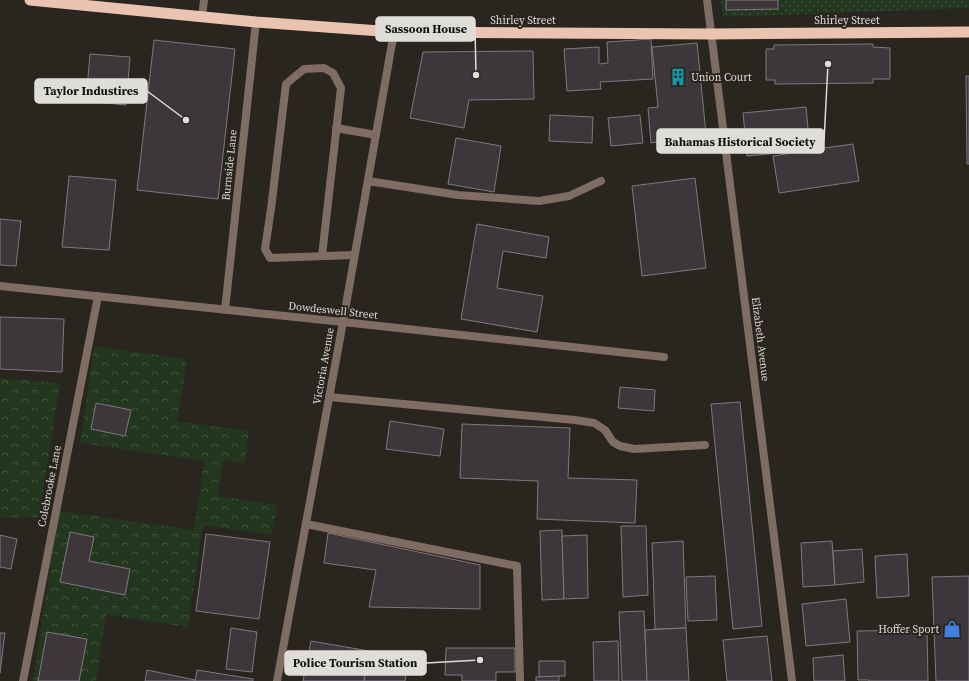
<svg xmlns="http://www.w3.org/2000/svg" width="969" height="681" font-family="'Source Serif 4',serif">
  <defs>
    <pattern id="grass-dots" width="8" height="8" patternUnits="userSpaceOnUse"><rect width="8" height="8" fill="#22371e"/><path d="M2 2h.1M6 6h.1" fill="none" stroke="#42543e" stroke-width="1.8" stroke-linecap="round"/></pattern>
    <pattern id="forest-crowns" width="20" height="18" patternUnits="userSpaceOnUse"><rect width="20" height="18" fill="#22371e"/><path d="M2 6a3 3 0 1 1 6 0M12 15a3 3 0 1 1 6 0" fill="none" stroke="#42543e"/></pattern>
  </defs>
  <rect width="100%" height="100%" fill="#29251f"/>
  <!-- grass -->
  <path fill="url(#grass-dots)" d="M721,0H969V8L723,17Z"/>
  <!-- forest -->
  <g fill="url(#forest-crowns)">
    <path d="M94,346L187,359L177,421L249,431L245,463L223,460L218,496L277,505L272,535L203,525L188,627L106,615L96,681H33L59,511L194,530L204,461L80,443Z"/>
    <path d="M0,378L60,383L39,517L0,518Z"/>
  </g>
  <!-- building -->
  <g fill="#3d373c" stroke="#80787e">
    <path d="M726,0H778V9L726,10Z"/>
    <path d="M651,39L653,79L600,82L601,89L567,91L564,49L599,47V64L608,63L607,42Z"/>
    <path d="M154,40L235,49L218,199L137,190Z"/>
    <path d="M697,43L707,144L663,148L662,141L651,143L648,108L658,107L652,47Z"/>
    <path d="M873,44V47L890,48V79H873V83L775,84V80H766V49H774V45Z"/>
    <path d="M533,51L534,99L469,100L464,128L410,118L423,52Z"/>
    <path d="M90,54L130,57L126,105L86,101Z"/>
    <path d="M966,76H969V164H967Z"/>
    <path d="M806,107L810,150L747,156L743,113Z"/>
    <path d="M550,115L593,117L592,143L549,141Z"/>
    <path d="M640,115L643,143L611,146L608,118Z"/>
    <path d="M456,138L501,146L494,192L448,184Z"/>
    <path d="M853,144L859,181L779,193L773,156L810,150Z"/>
    <path d="M69,176L116,180L109,250L62,247Z"/>
    <path d="M695,178L706,268L642,276L632,186Z"/>
    <path d="M0,219L21,221L16,266L0,265Z"/>
    <path d="M477,224L549,237L546,258L503,251L497,288L543,296L537,332L461,319Z"/>
    <path d="M0,317L64,319L62,372L0,369Z"/>
    <path d="M620,387L655,390L654,411L618,408Z"/>
    <path d="M740,402L762,626L733,629L711,404Z"/>
    <path d="M96,403L131,410L125,436L91,429Z"/>
    <path d="M390,421L444,429L440,456L386,449Z"/>
    <path d="M462,424L570,428L568,478L637,480L635,523L537,519L538,481L460,478Z"/>
    <path d="M621,526H646L648,595L623,597Z"/>
    <path d="M562,530L564,599L542,600L540,531Z"/>
    <path d="M70,532L94,537L89,561L130,569L125,595L60,582Z"/>
    <path d="M328,533L480,565V609L369,607L376,570L324,563Z"/>
    <path d="M206,534L270,542L259,619L196,611Z"/>
    <path d="M0,535L17,539L11,569L0,567Z"/>
    <path d="M587,535L588,598L564,599L562,536Z"/>
    <path d="M683,541L686,628L655,629L652,543Z"/>
    <path d="M832,541L835,585L803,587L801,543Z"/>
    <path d="M862,549L864,582L835,585L833,551Z"/>
    <path d="M907,554L909,596L877,598L875,556Z"/>
    <path d="M715,576L717,620L688,621L686,577Z"/>
    <path d="M969,576V681H936L932,577Z"/>
    <path d="M846,599L850,642L806,646L802,604Z"/>
    <path d="M644,611L647,681H622L619,612Z"/>
    <path d="M231,628L257,632L252,672L226,669Z"/>
    <path d="M686,628L689,681H647L645,630Z"/>
    <path d="M927,630L928,681H869V680H858L857,631Z"/>
    <path d="M47,632L87,639L79,681H38Z"/>
    <path d="M0,633H5L0,673Z"/>
    <path d="M767,636L772,681H727L723,640Z"/>
    <path d="M311,641L369,651L364,681H303Z"/>
    <path d="M618,641L619,681H594L593,642Z"/>
    <path d="M446,648H515V672H496V681H462V675H445Z"/>
    <path d="M369,651L409,658L405,681H364Z"/>
    <path d="M843,655L845,681H814L813,658Z"/>
    <path d="M539,661H565V676L539,677Z"/>
    <path d="M147,670L195,680V681H145Z"/>
    <path d="M197,670L253,679V681H195Z"/>
    <path d="M559,676V681H536V677Z"/>
  </g>
  <g fill="none" stroke-linecap="round" stroke-linejoin="round">
    <!-- service -->
    <g stroke="#7f6d63" stroke-width="8">
      <path d="M202,17L204,0"/>
      <path d="M336,128L376,135"/>
      <path d="M322,256L341,88L333,73L324,68L304,69L286,84L271,209L265,249L270,258L354,255"/>
      <path d="M306,524L517,566L520,681"/>
    </g>
    <!-- minor -->
    <g stroke="#7f6d63" stroke-width="8">
      <path d="M707,0L792,681"/>
      <path d="M368,181L458,195L539,201L569,196L601,181"/>
      <path d="M0,286L343,322L664,357"/>
      <path d="M225,310L256,22"/>
      <path d="M329,397L575,420L594,423L605,430L613,442L620,446L634,449L705,445"/>
      <path d="M23,681L98,296"/>
      <path d="M277,681L343,322L394,32"/>
    </g>
    <!-- trunk -->
    <path stroke="#eac4b0" stroke-width="11" d="M30,0L256,22L394,32L712,34L969,32"/>
  </g>
  <!-- icons -->
  <defs>
    <g id="building-bare" transform="scale(1.38)"><path d="M-4-6H4V6H1V3H-1V6H-4ZM-2.5-4.3h1.7v1.8h-1.7ZM.8-4.3h1.7v1.8H.8ZM-2.5-1h1.7V.8h-1.7ZM.8-1h1.7V.8H.8Z" fill="#0f9aa8" stroke="#29251f" stroke-width="2.5" paint-order="stroke"/></g>
    <g id="shop-bare" transform="scale(1.38)"><path d="M-5-2.5h2.3a2.7 3.5 0 0 1 5.4 0H5L5.5 6h-11ZM-1.5-2.5h3a1.5 2.3 0 0 0-3 0Z" fill="#3f7fe0" stroke="#29251f" stroke-width="2.5" paint-order="stroke"/></g>
  </defs>
  <g fill-rule="evenodd">
    <use href="#building-bare" x="678" y="77"/>
    <use href="#shop-bare" x="952" y="629"/>
  </g>
  <g text-anchor="middle" stroke-width="4" stroke-linejoin="round" paint-order="stroke">
    <!-- street labels -->
    <g font-size="11" fill="#dfddd8" stroke="#29251f">
      <text x="523" y="24">Shirley Street</text>
      <text x="847" y="24">Shirley Street</text>
      <text transform="translate(229 165) rotate(-84)" y="4">Burnside Lane</text>
      <text transform="translate(333 310) rotate(6)" y="4">Dowdeswell Street</text>
      <text transform="translate(761 339) rotate(83)" y="4">Elizabeth Avenue</text>
      <text transform="translate(323 366) rotate(-80)" y="4">Victoria Avenue</text>
      <text transform="translate(49 486) rotate(-79)" y="4">Colebrooke Lane</text>
    </g>
    <!-- poi labels -->
    <g font-size="11" fill="#dfddd8" stroke="#29251f" text-anchor="start">
      <text x="691" y="81">Union Court</text>
      <text x="939" y="633" text-anchor="end">Hoffer Sport</text>
    </g>
  </g>
  <!-- callouts -->
  <path fill="none" stroke="#dfddd8" stroke-width="1.5" d="M476 75L475 29M186 120L147 91M828 64L824 141M480 660L426 663"/>
  <g fill="#dfddd8" stroke="#29251f" stroke-width="1.5">
    <circle cx="476" cy="75" r="4"/>
    <circle cx="186" cy="120" r="4"/>
    <circle cx="828" cy="64" r="4"/>
    <circle cx="480" cy="660" r="4"/>
  </g>
  <g fill="#dfddd8" stroke="#dfddd8" stroke-width="1.5">
    <rect x="376" y="17" width="99" height="24" rx="4"/>
    <rect x="35" y="79" width="112" height="24" rx="4"/>
    <rect x="657" y="129" width="167" height="24" rx="4"/>
    <rect x="285" y="651" width="141" height="24" rx="4"/>
  </g>
  <g font-size="12" text-anchor="middle" font-weight="bold" fill="#111">
    <text x="426" y="33">Sassoon House</text>
    <text x="91" y="95">Taylor Industires</text>
    <text x="740" y="146">Bahamas Historical Society</text>
    <text x="355" y="667">Police Tourism Station</text>
  </g>
</svg>
